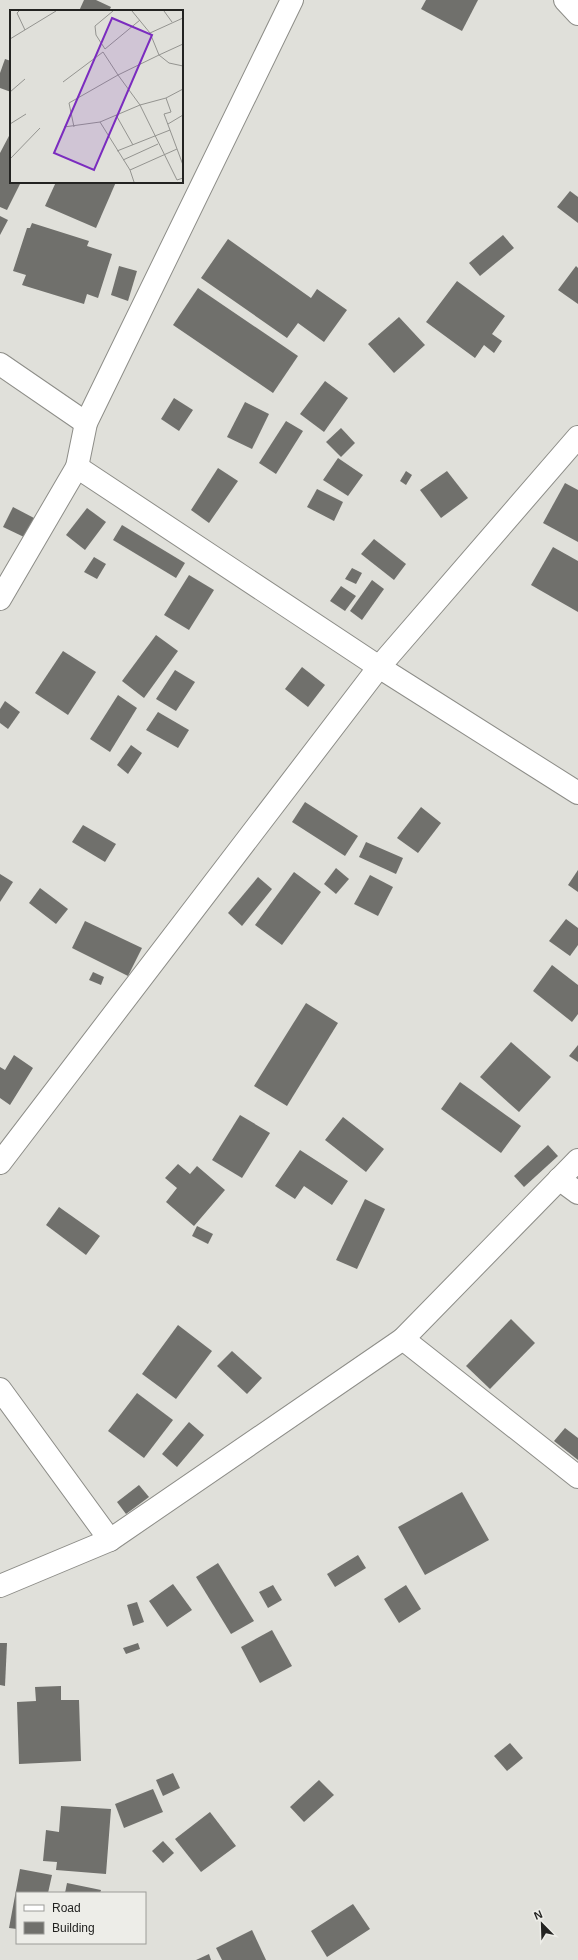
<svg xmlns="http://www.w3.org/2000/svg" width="578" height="1960" font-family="Arial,sans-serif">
  <rect width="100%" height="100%" fill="#e0e0da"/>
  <!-- building -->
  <g fill="#70706c">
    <path d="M84,0H96L111,7L109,11H79Z"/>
    <path d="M426,0H478L462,31L421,9Z"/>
    <path d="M5,59L11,61V92L0,88V73Z"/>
    <path d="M10,134L11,182H21L7,210L0,207V153Z"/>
    <path d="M56,182H116L96,228L45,206Z"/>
    <path d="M570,191L578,197V223L557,207Z"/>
    <path d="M0,216L8,220L0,235Z"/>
    <path d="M32,223L89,241L87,246L112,254L98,298L87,294L84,304L22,285L26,275L13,271L27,228H30Z"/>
    <path d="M503,235L514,248L480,276L469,263Z"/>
    <path d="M228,239L311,298L317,289L347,310L324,342L298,323L287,338L201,278Z"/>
    <path d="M119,266L137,271L128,301L111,295Z"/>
    <path d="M576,266L578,268V304L558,290Z"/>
    <path d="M457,281L505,316L492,334L502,341L494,353L484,345L475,358L426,322Z"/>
    <path d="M198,288L298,356L273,393L173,325Z"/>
    <path d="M399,317L425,345L394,373L368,344Z"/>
    <path d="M325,381L348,398L324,432L300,414Z"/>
    <path d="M174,398L193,410L179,431L161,419Z"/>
    <path d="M245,402L269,414L252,449L227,437Z"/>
    <path d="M286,421L303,431L276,474L259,463Z"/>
    <path d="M341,428L355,443L341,457L326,442Z"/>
    <path d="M338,458L363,475L348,496L323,480Z"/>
    <path d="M218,468L238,481L209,523L191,510Z"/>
    <path d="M406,471L412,475L406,485L400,481Z"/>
    <path d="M447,471L468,498L441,518L420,490Z"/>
    <path d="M565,483L578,490V542L543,523Z"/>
    <path d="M317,489L343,502L334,521L307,507Z"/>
    <path d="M13,507L34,518L24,537L3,527Z"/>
    <path d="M87,508L106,522L85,550L66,535Z"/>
    <path d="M122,525L185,563L176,578L113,540Z"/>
    <path d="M374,539L406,564L394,580L361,554Z"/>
    <path d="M553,547L578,561V612L531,585Z"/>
    <path d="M94,557L106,564L97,579L84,572Z"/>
    <path d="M352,568L362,573L356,584L345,579Z"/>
    <path d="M189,575L214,590L189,630L164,615Z"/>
    <path d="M372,580L384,589L362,620L350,611Z"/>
    <path d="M341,586L356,596L345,611L330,601Z"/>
    <path d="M156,635L178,651L144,698L122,681Z"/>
    <path d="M63,651L96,672L68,715L35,693Z"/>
    <path d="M302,667L325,685L308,707L285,689Z"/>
    <path d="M175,670L195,682L176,711L156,699Z"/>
    <path d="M118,695L137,708L110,752L90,739Z"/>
    <path d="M5,701L20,712L8,729L0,723V709Z"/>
    <path d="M158,712L189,730L178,748L146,730Z"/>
    <path d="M131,745L142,753L128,774L117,765Z"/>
    <path d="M305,802L358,836L345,856L292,822Z"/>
    <path d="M421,807L441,823L418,853L397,838Z"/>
    <path d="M83,825L116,844L105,862L72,842Z"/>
    <path d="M366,842L403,858L396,874L359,857Z"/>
    <path d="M336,868L349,879L336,894L324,884Z"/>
    <path d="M578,870V892L568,885Z"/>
    <path d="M294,872L321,892L282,945L255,925Z"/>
    <path d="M0,874L13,882L0,902Z"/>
    <path d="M370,875L393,887L378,916L354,904Z"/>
    <path d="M258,877L272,889L242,926L228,913Z"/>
    <path d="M40,888L68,909L56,924L29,903Z"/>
    <path d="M566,919L578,928V945L570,956L549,941Z"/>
    <path d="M85,921L142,948L128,976L72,948Z"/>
    <path d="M552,965L578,985V1014L572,1022L533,991Z"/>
    <path d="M93,972L104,977L101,985L89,980Z"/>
    <path d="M306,1003L338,1023L287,1106L254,1086Z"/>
    <path d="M511,1042L551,1077L519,1112L480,1077Z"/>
    <path d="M578,1045V1062L569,1056Z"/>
    <path d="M14,1055L33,1068L10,1105L0,1098V1067L5,1070Z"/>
    <path d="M460,1082L521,1126L501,1153L441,1109Z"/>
    <path d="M240,1115L270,1133L242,1178L212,1160Z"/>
    <path d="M343,1117L384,1149L366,1172L325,1140Z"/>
    <path d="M548,1145L558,1156L524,1187L514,1176Z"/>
    <path d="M300,1150L348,1181L332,1205L304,1186L295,1199L275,1186Z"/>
    <path d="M178,1164L190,1174L197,1166L225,1190L194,1226L166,1202L177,1188L165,1178Z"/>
    <path d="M365,1199L385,1209L357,1269L336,1260Z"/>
    <path d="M59,1207L100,1236L86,1255L46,1225Z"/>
    <path d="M197,1226L213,1234L208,1244L192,1236Z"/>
    <path d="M511,1319L535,1343L490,1389L466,1366Z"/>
    <path d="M178,1325L212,1351L176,1399L142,1374Z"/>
    <path d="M232,1351L262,1378L247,1394L217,1366Z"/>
    <path d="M137,1393L173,1420L144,1458L108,1431Z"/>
    <path d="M189,1422L204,1435L177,1467L162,1454Z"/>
    <path d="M565,1428L578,1438V1460L554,1441Z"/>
    <path d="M139,1485L149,1497L126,1514L117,1502Z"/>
    <path d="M462,1492L489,1540L425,1575L398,1527Z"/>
    <path d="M358,1555L366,1568L335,1587L327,1574Z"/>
    <path d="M218,1563L254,1621L231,1634L196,1577Z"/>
    <path d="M173,1584L192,1610L167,1627L149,1601Z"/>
    <path d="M273,1585L282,1600L268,1608L259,1592Z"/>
    <path d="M406,1585L421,1609L399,1623L384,1599Z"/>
    <path d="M137,1602L144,1622L133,1626L127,1605Z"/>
    <path d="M272,1630L292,1666L260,1683L241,1647Z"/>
    <path d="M0,1643H7L5,1686L0,1685Z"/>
    <path d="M138,1643L140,1649L126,1654L123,1648Z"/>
    <path d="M61,1686V1700H79L81,1761L19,1764L17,1702L36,1701L35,1687Z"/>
    <path d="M510,1743L523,1758L507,1771L494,1756Z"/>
    <path d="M173,1773L180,1788L163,1796L156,1780Z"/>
    <path d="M319,1780L334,1795L304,1822L290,1807Z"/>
    <path d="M153,1789L163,1812L124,1828L115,1804Z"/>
    <path d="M61,1806L111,1809L106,1874L56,1870L57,1862L43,1861L46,1830L59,1832Z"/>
    <path d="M210,1812L236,1846L201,1872L175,1839Z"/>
    <path d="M163,1841L174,1853L163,1863L152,1851Z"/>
    <path d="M20,1869L52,1875L48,1893H17V1929L9,1928Z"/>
    <path d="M67,1883L101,1890L100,1893H65Z"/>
    <path d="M353,1904L370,1929L327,1957L311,1931Z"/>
    <path d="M252,1930L266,1960H222L216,1948Z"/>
    <path d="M209,1954L211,1960H196Z"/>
  </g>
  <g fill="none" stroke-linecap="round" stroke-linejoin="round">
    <!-- street casing -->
    <g stroke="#8d8d88" stroke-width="24">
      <g id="street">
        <path d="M565,0L578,14"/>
        <path d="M0,364L86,423"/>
        <path d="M578,437L379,667L578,793"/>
        <path d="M77,467L86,423L292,0"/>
        <path d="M0,599L77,467L379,667L0,1163"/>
        <path d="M578,1160L403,1339L578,1477"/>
        <path d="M559,1179L578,1193"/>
        <path d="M0,1389L110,1540"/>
        <path d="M0,1586L110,1540L403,1339"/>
      </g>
    </g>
    <!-- street -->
    <use href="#street" stroke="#fff" stroke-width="22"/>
  </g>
  <!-- overview -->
  <g transform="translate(10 10)">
    <rect width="173" height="173" fill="#e0e0da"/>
    <path fill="none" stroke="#949490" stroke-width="1" d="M9,1L7,3L15,20M122,1L140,23L173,8M154,1L162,12M140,23L149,45L173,34M0,29L46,1M95,39L86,25L85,16L103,1M95,39L130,10M173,56L159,53L149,45L108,65L130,95L167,170L173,168M53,72L93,42L108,65L59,93L64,117M173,79L156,88L161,102L154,104L173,155M0,82L15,69M106,105L123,135M0,114L16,104M158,114L173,105M54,117L90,112M107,141L160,120M0,149L30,118M113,150L148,134M120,160L90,112L130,95L156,88M124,172L120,160L167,139"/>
    <path fill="#7b2cbf" fill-opacity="0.15" stroke="#7b2cbf" stroke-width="2" d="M102,8L142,25L84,160L44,143Z"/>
    <rect width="173" height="173" fill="none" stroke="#232321" stroke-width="2"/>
  </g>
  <!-- legend -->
  <rect x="16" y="1892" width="130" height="52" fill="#edede8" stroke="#9c9c98"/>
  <rect x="24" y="1905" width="20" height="6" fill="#ffffff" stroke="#9c9c98"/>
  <text x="52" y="1912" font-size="12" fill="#232321">Road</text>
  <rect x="24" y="1922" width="20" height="12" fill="#70706c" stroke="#9c9c98"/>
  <text x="52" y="1932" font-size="12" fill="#232321">Building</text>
  <!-- north arrow -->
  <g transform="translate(542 1924) rotate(337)" stroke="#edede8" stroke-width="3" paint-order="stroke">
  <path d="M0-3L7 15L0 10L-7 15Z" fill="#232321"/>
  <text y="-6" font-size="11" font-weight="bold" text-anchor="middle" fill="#232321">N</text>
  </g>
</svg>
